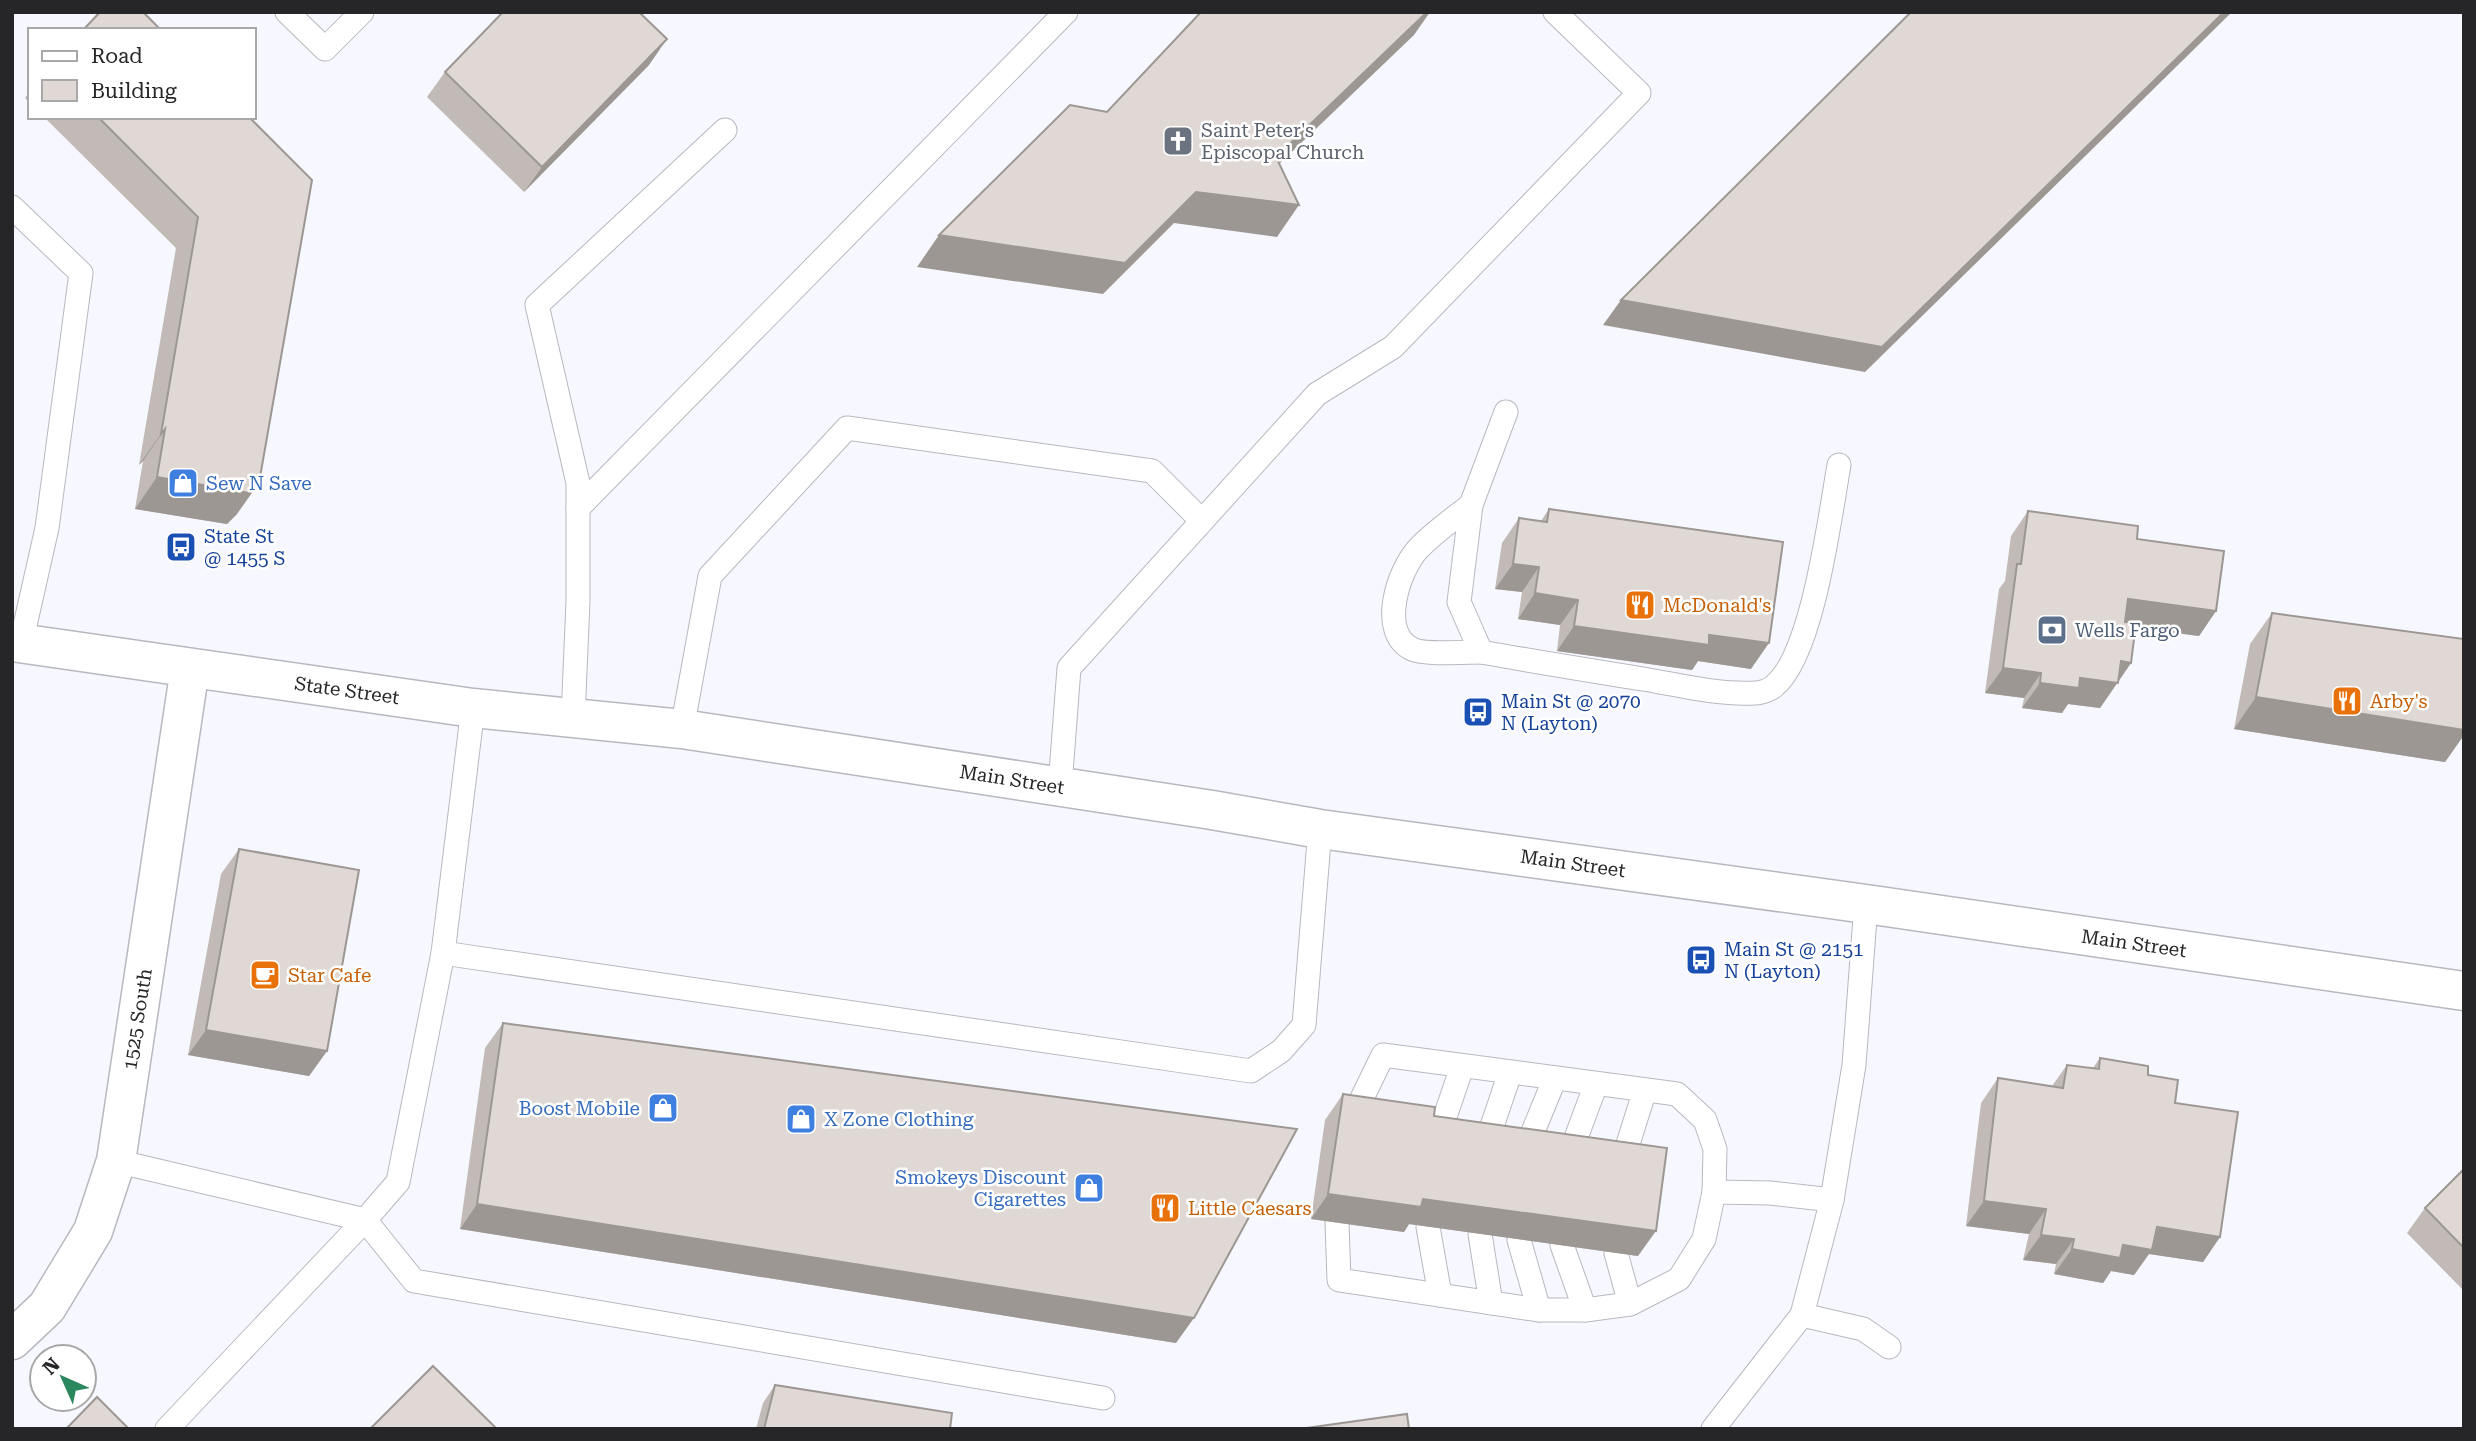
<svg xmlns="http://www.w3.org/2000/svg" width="2476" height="1441" font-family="'Roboto Serif',serif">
  <rect width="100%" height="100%" fill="#f6f7ff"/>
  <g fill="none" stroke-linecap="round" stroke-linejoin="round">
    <!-- lane casing -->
    <g stroke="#b8b9c0" stroke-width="25">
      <g id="lane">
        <path d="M287,12L325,49L362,12"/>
        <path d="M12,207L81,273L47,528L21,643"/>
        <path d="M1506,412L1471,505L1459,602L1481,652C1537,662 1593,671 1649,680C1683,686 1720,695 1755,693C1761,693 1770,690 1774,686C1813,655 1830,515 1839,465"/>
        <path d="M1471,505C1453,519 1433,533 1418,549C1398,571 1378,632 1412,649C1423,655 1467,652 1481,652"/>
        <path d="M578,508L1066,12"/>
        <path d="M573,718L578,601V483L537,305L725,130"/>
        <path d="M682,729L710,576L847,428L1152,471L1202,521"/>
        <path d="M1060,786L1069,668L1317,394L1393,347L1639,93L1555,12"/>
        <path d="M443,953L1251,1071L1281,1051L1304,1025L1320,829"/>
        <path d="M1436,1143L1462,1067"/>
        <path d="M1484,1150L1510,1073"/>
        <path d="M1523,1156L1555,1078"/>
        <path d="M116,1161L365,1220L414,1281L1103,1398"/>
        <path d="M1567,1162L1596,1084"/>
        <path d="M1620,1169L1645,1090"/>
        <path d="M1714,1192L1770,1193L1832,1200"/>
        <path d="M1337,1223L1339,1280L1539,1310H1585L1630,1304L1679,1279L1704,1239L1714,1192L1715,1149L1705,1120L1677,1094L1383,1055L1350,1123"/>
        <path d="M1428,1227L1440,1295"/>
        <path d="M1480,1234L1491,1303"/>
        <path d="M1519,1240L1539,1310"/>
        <path d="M1562,1245L1585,1310"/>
        <path d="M1616,1253L1630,1304"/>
        <path d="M1802,1315L1863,1329L1889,1347"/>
        <path d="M167,1429L365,1220L398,1182L443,953L473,708"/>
        <path d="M1713,1429L1802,1315L1832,1200L1854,1065L1866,904"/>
      </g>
    </g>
    <!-- street casing -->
    <g stroke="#b8b9c0" stroke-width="41">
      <path id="street" d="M12,1340L47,1307L93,1231L116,1161L190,668"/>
    </g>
    <!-- secondary casing -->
    <g stroke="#b8b9c0" stroke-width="41">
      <path id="secondary" d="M12,642L473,708L682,729L1212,810L1320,829L1866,904L2464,991"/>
    </g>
    <!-- lane -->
    <use href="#lane" stroke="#fff" stroke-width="23"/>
    <!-- street -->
    <use href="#street" stroke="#fff" stroke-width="38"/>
    <!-- secondary -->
    <use href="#secondary" stroke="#fff" stroke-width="38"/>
  </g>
  <!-- wall -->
  <g fill="#c1bab6">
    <path d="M649,65L524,192L427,97L445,72Z"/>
    <path d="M30,91V103L25,98Z"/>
    <path d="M44,117H249L237,514L227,524L135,509L143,461L139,465L176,248Z"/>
    <path d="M1549,509L1751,669L1698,661L1692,670L1557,651L1560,625L1518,619L1522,592L1495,589L1502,543L1519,518L1541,521Z"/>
    <path d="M2028,511L2137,539L2216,611L2199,636L2136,628L2131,663L2100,708L2068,704L2062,713L2022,708L2024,698L1985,693L1999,589L2005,581L2011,536Z"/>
    <path d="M2272,613L2464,639V735L2445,762L2234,729L2250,644Z"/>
    <path d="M239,849L327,1051L309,1076L188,1055L221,874Z"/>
    <path d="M503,1023L1176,1343L460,1229L485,1048Z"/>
    <path d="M2100,1058L2148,1075L2175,1103L2220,1237L2203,1262L2149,1254L2134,1275L2111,1271L2103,1283L2054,1274L2056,1264L2023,1260L2029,1234L1966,1226L1981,1103L1998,1078L2052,1086L2067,1065L2093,1068Z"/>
    <path d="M1343,1094L1434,1116L1638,1256L1409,1224L1404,1232L1311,1219L1325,1120Z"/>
    <path d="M2464,1169V1291L2407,1233L2425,1208Z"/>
    <path d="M775,1385L950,1429H756L763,1403Z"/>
  </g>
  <!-- shaded-wall -->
  <g fill="#9d9794">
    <path d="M1427,12H1430L1414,35L1254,188L1276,157Z"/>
    <path d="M2224,12H2232L1865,372L1603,325L1621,300Z"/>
    <path d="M667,39L649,65L524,192L542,167Z"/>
    <path d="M1196,192L1299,205L1277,237L1174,223L1103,294L917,267L939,235Z"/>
    <path d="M165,429L143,461L139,465L161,434Z"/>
    <path d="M157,477L259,483L237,514L227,524L135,509Z"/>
    <path d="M1513,564L1539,567L1522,592L1495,589Z"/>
    <path d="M1535,593L1578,600L1560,625L1518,619Z"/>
    <path d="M2128,599L2216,611L2199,636L2111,624Z"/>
    <path d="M1574,626L1709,635L1769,643L1751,669L1698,661L1692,670L1557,651Z"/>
    <path d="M2121,661L2131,663L2100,708L2068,704L2062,713L2022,708L2040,683L2080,678Z"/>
    <path d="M2003,668L2041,673L2024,698L1985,693Z"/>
    <path d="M2256,697L2464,730V735L2445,762L2234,729Z"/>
    <path d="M206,1030L327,1051L309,1076L188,1055Z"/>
    <path d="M1328,1194L1423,1199L1656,1231L1638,1256L1409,1224L1404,1232L1311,1219Z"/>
    <path d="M1984,1201L2046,1209L2029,1234L1966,1226Z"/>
    <path d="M477,1204L1194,1318L1176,1343L460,1229Z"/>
    <path d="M2157,1227L2220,1237L2203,1262L2149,1254L2134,1275L2111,1271L2103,1283L2054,1274L2072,1249L2123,1245Z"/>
    <path d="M2041,1235L2074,1239L2056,1264L2023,1260Z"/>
  </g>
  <!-- building -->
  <g fill="#e0d8d4" stroke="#9d9794" stroke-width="2">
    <path d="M100,12H143L161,30H83Z"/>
    <path d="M503,12H639L667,39L542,167L445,72Z"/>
    <path d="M1201,12H1427L1276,157L1299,205L1196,192L1125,263L939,235L1070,105L1107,112Z"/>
    <path d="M1911,12H2224L1882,347L1621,300Z"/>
    <path d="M98,117H249L312,180L259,483L249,493L157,477L165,429L161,434L198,217Z"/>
    <path d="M1549,509L1783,542L1769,643L1709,635V645L1574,626L1578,600L1535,593L1539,567L1513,564L1519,518L1547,522Z"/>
    <path d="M2028,511L2138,526L2137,539L2224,551L2216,611L2128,599L2125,622L2136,623L2131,663L2121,661L2118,683L2080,678L2079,688L2040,683L2041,673L2003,668L2017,564H2021Z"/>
    <path d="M2272,613L2464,639V730L2256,697Z"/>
    <path d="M239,849L359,870L327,1051L206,1030Z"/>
    <path d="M503,1023L1297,1129L1194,1318L477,1204Z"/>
    <path d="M2100,1058L2148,1066V1075L2178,1080L2175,1103L2238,1112L2220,1237L2157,1227L2152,1250L2123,1245L2120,1258L2072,1249L2074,1239L2041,1235L2046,1209L1984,1201L1998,1078L2063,1088L2067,1065L2099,1069Z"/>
    <path d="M1343,1094L1435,1107L1434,1116L1667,1148L1656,1231L1423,1199L1421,1207L1328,1194Z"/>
    <path d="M2464,1169V1248L2425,1208Z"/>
    <path d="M433,1366L497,1429H370Z"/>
    <path d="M775,1385L952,1413L950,1429H764Z"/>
    <path d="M97,1397L129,1429H66Z"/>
    <path d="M1407,1414L1409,1429H1299Z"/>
  </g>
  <!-- icons -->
  <defs>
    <g id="church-square" transform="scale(1.575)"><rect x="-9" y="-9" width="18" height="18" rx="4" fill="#6b7280" stroke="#fff"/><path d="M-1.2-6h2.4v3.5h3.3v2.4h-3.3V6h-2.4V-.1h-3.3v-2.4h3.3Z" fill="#fff"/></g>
    <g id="shop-square" transform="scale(1.575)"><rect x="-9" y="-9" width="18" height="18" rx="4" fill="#3f7fe0" stroke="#fff"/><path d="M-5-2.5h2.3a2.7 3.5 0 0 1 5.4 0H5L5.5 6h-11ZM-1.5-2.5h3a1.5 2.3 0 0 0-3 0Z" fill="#fff"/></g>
    <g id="bus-square" transform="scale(1.575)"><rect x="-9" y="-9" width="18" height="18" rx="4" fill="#1a4fb4" stroke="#fff"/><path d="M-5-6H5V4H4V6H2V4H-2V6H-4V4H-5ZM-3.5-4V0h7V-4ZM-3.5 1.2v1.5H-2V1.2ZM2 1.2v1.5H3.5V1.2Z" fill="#fff"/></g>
    <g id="restaurant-square" transform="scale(1.575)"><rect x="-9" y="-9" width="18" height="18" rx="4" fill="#e8710a" stroke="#fff"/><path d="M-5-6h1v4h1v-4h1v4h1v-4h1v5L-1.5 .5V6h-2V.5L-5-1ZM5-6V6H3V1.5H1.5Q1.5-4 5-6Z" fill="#fff"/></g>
    <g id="bank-square" transform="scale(1.575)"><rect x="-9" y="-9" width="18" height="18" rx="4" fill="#5c6f8a" stroke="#fff"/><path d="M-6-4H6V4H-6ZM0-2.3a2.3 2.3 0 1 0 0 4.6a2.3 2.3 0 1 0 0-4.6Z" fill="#fff"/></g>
    <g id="cafe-square" transform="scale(1.575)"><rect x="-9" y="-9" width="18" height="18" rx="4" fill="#e8710a" stroke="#fff"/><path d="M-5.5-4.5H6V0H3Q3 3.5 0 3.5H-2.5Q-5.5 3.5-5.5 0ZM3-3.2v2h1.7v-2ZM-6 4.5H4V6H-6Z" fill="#fff"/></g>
  </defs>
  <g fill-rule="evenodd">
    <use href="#church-square" x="1178" y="141"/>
    <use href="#shop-square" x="183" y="483"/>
    <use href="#bus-square" x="181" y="547"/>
    <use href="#restaurant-square" x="1640" y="605"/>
    <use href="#bank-square" x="2052" y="630"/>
    <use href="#restaurant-square" x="2347" y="701"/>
    <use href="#bus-square" x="1478" y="712"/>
    <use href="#bus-square" x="1701" y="960"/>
    <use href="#cafe-square" x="265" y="975"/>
    <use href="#shop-square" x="663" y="1108"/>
    <use href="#shop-square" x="801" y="1119"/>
    <use href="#shop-square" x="1089" y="1188"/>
    <use href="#restaurant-square" x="1165" y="1208"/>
  </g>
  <g text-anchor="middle" stroke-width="5" stroke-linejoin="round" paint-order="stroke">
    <!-- worship labels -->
    <g font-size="19" fill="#5b616d" stroke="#fff" text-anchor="start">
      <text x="1201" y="137">Saint Peter's<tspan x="1201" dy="22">Episcopal Church</tspan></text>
    </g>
    <!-- shop labels -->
    <g font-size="19" fill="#366cbe" stroke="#fff" text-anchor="start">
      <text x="206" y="490">Sew N Save</text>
      <text x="640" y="1115" text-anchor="end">Boost Mobile</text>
      <text x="824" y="1126">X Zone Clothing</text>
      <text x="1066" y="1184" text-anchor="end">Smokeys Discount<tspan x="1066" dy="22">Cigarettes</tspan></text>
    </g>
    <!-- transit labels -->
    <g font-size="19" fill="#164399" stroke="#fff" text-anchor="start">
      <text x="204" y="543">State St<tspan x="204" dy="22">@ 1455 S</tspan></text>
      <text x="1501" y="708">Main St @ 2070<tspan x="1501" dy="22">N (Layton)</tspan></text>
      <text x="1724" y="956">Main St @ 2151<tspan x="1724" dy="22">N (Layton)</tspan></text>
    </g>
    <!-- food labels -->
    <g font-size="19" fill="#c56008" stroke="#fff" text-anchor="start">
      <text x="1663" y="612">McDonald's</text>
      <text x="2370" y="708">Arby's</text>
      <text x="288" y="982">Star Cafe</text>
      <text x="1188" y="1215">Little Caesars</text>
    </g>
    <!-- service labels -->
    <g font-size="19" fill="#4e5e75" stroke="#fff" text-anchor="start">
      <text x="2075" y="637">Wells Fargo</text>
    </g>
    <!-- street labels -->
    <g font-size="19" fill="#262629" stroke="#fff">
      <text transform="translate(347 690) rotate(8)" y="7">State Street</text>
      <text transform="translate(1012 779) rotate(9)" y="7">Main Street</text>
      <text transform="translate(1573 863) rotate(8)" y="7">Main Street</text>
      <text transform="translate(2134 943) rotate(8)" y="7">Main Street</text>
      <text transform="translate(137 1019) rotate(-81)" y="7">1525 South</text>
    </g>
  </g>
  <!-- border -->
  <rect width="2476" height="1441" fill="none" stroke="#262629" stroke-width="28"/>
  <!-- legend -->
  <rect x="28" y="28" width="228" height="91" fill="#ffffff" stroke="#a8a8a9" stroke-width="2"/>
  <rect x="42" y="51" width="35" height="10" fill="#ffffff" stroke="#a8a8a9" stroke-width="2"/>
  <text x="91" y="63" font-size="21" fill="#262629">Road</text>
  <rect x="42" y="80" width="35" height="21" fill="#e0d8d4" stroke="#a8a8a9" stroke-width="2"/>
  <text x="91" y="98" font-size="21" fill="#262629">Building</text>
  <!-- north arrow -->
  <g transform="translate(63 1378) rotate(315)"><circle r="33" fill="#ffffff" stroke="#a8a8a9" stroke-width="2"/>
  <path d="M0-5L12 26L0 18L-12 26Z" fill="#2b875d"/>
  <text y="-10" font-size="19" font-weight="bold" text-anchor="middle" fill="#262629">N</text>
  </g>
</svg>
